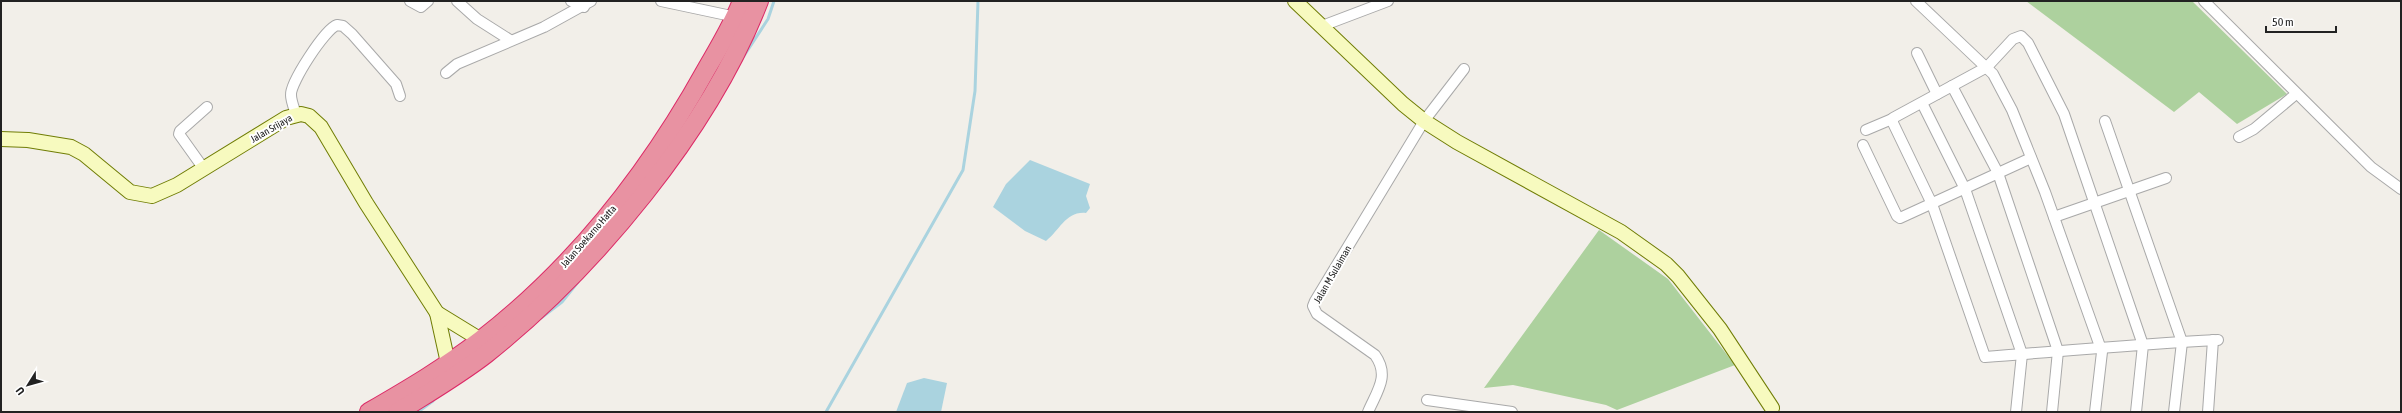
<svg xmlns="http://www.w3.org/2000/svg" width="2402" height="413" font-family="'Asap Condensed',sans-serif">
  <rect width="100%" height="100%" fill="#f2efe9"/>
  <!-- forest -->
  <g fill="#add19e">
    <path d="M2026,1H2192L2287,94L2237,124L2199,92L2174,112Z"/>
    <path d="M1599,230L1668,279L1735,365L1617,410L1606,405L1513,385L1484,388Z"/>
  </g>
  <!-- water -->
  <g fill="#aad3df">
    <path d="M1030,160L1090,184L1086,196L1090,208L1086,213C1066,211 1060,230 1046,241L1025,231L993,207L1006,184Z"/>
    <path d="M924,378L947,383L941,412H896L907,383Z"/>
  </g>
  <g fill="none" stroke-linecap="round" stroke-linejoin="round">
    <!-- stream -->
    <g stroke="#aad3df" stroke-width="3">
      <path d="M740,62L768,19L774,1"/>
      <path d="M541,318L562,302L578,282"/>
      <path d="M418,412L433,401"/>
      <path d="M826,412L963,170L975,91L978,1"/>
    </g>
    <!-- street casing -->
    <g stroke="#a9a9a9" stroke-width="12">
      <g id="street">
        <path d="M410,1L421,7L428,1"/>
        <path d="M457,1L477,19L510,40"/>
        <path d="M571,1L584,7"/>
        <path d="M661,1L736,17"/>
        <path d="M1916,1L1993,74L2012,110L2045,192L2102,352L2095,412"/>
        <path d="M2204,1L2371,167L2401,189"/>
        <path d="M1322,26L1388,1"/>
        <path d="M1917,53L1937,94"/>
        <path d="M446,73L457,64L544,27L591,1"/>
        <path d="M1952,86L1998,173L2058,351L2052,412"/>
        <path d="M1922,103L1965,189L2022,354L2016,412"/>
        <path d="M296,114C294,108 291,101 291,95C290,83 325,29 337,25L343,26L352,34L396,84L400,96"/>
        <path d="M2105,121L2182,342L2174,412"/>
        <path d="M1866,130L1892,119"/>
        <path d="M2239,137L2254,129L2296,94"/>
        <path d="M1863,145L1897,216L1900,218L2031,158"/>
        <path d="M204,169L179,134L180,131L207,107"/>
        <path d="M2054,217L2166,178"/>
        <path d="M1427,400L1512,412"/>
        <path d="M1368,412C1377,391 1390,376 1375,355L1317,314L1313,306L1315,301L1424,121L1464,69"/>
        <path d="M2136,412L2143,345L2064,114L2028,43L2021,36L2013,39L1987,67L1893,118V123L1932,204L1985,357C2063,351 2140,344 2218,340"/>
        <path d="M2208,412L2213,340"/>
      </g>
    </g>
    <!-- secondary casing -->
    <g stroke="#707d05" stroke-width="16">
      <g id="secondary">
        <path d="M1295,1L1403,104L1424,121L1457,142L1621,232L1666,264L1678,276L1720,329L1772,408"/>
        <path d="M1,139L28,140L71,147L84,154L130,192L152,196L177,185L286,118L301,114L309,116L321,127L366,203L437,313L481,340"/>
        <path d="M437,313L448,363"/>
      </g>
    </g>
    <!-- highway casing -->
    <g stroke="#dc2a67" stroke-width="20">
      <g id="highway">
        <path d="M369,412C407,390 446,367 481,340C575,267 650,171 707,68C720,46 733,24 742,1"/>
        <path d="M398,412C428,393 459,375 486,354C594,268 709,130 759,1"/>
      </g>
    </g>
    <!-- street -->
    <use href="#street" stroke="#fff" stroke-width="10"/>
    <!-- secondary -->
    <use href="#secondary" stroke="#f7fabf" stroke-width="14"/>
    <!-- highway -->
    <use href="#highway" stroke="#e892a2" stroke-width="18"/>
  </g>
  <g text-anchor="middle" stroke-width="4" stroke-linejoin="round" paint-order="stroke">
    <!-- street labels -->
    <g font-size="10" fill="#222" stroke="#fff">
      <text transform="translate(271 128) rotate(-30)" y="4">Jalan Srijaya</text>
      <text transform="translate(588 236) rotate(-49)" y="4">Jalan Soekarno Hatta</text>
      <text transform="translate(1332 274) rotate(-60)" y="4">Jalan M Sulaiman</text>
    </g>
  </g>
  <!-- border -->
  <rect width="2402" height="413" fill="none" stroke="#222222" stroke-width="4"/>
  <!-- north arrow -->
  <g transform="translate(28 385) rotate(233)" stroke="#ffffff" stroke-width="3" paint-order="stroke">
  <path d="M0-3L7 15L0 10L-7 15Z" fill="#222222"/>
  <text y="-6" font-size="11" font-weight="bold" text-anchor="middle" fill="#222222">U</text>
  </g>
  <!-- scale -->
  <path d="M2266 26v6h70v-6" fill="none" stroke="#222222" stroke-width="2"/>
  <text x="2272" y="26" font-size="12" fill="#222222" stroke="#ffffff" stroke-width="3" paint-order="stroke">50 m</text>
</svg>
